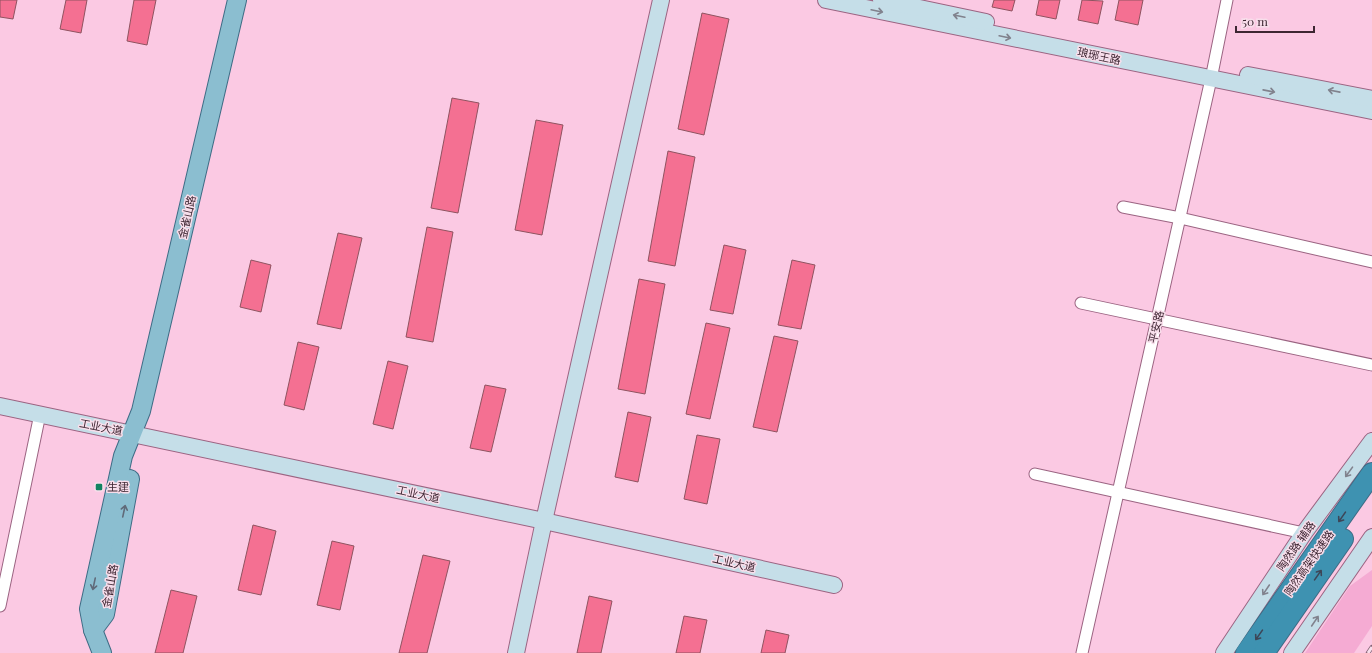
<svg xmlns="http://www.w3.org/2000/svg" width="1372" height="653" font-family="'Playfair Display','Noto Sans SC',serif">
  <rect width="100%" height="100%" fill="#fbc9e3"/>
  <!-- green -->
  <path fill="#f5abd3" d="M1372,570V626L1354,653H1305L1350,586Z"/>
  <!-- building -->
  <g fill="#f47092" stroke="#8f5360">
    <path d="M0,0H17L13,19L0,17Z"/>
    <path d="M66,0H87L81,33L60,29Z"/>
    <path d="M134,0H156L147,45L127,41Z"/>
    <path d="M994,0H1015L1012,11L992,7Z"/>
    <path d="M1039,0H1060L1056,19L1036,15Z"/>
    <path d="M1082,0L1103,1L1098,24L1078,20Z"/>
    <path d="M1119,0H1143L1138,25L1115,20Z"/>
    <path d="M702,13L729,19L704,135L678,129Z"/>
    <path d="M452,98L479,103L458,213L431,208Z"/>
    <path d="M536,120L563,125L542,235L515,230Z"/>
    <path d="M668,151L695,157L675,266L648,261Z"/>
    <path d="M427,227L453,232L433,342L406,337Z"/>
    <path d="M338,233L362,238L341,329L317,324Z"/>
    <path d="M724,245L746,250L733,314L710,310Z"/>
    <path d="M251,260L271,265L261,312L240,307Z"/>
    <path d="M792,260L815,265L801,329L778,325Z"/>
    <path d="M639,279L665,284L645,394L618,389Z"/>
    <path d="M706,323L730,328L710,419L686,414Z"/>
    <path d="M774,336L798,341L777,432L753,427Z"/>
    <path d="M298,342L319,347L304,410L284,405Z"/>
    <path d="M388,361L408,366L393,429L373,424Z"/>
    <path d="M485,385L506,389L491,452L470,448Z"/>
    <path d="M628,412L651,417L638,482L615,477Z"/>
    <path d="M697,435L720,439L707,504L684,499Z"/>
    <path d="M253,525L276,531L261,595L238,590Z"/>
    <path d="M332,541L354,546L340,610L317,605Z"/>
    <path d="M423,555L450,561L427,653H399Z"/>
    <path d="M171,590L197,596L183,653H155Z"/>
    <path d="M589,596L612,601L601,653H577Z"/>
    <path d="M684,616L707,620L700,653H676Z"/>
    <path d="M766,630L789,635L785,653H761Z"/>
  </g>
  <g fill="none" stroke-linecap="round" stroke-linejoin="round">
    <!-- street casing -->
    <g stroke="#9b6482" stroke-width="13">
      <g id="street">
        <path d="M1123,207L1180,218L1372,262"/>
        <path d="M1081,303L1372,365"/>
        <path d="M1035,474L1304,533"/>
        <path d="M0,606L40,414"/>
        <path d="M1082,653L1211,79L1227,0"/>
      </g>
    </g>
    <!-- secondary casing -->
    <g stroke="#9b6482" stroke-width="18">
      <g id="secondary">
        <path d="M826,0L1372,111"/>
        <path d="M881,0L986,22"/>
        <path d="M1248,75L1372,99"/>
        <path d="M0,406L544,521L834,585"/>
        <path d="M516,653L544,521L661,0"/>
        <path d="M1224,653L1304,533L1372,441"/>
        <path d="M1292,653L1372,537"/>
      </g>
    </g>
    <!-- primary casing -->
    <g stroke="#3e6c85" stroke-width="20">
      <g id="primary">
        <path d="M93,630L105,614L130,479"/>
        <path d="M102,653L93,630L89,609L123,456L141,411L237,0"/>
      </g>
    </g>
    <!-- highway casing -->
    <g stroke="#3e6c85" stroke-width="22">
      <g id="highway">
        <path d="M1246,653L1372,473"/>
        <path d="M1264,653L1343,539"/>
      </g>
    </g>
    <!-- street -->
    <use href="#street" stroke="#fff" stroke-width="11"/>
    <!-- secondary -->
    <use href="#secondary" stroke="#c5dee8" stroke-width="16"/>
    <!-- primary -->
    <use href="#primary" stroke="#8bbed0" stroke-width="18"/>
    <!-- highway -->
    <use href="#highway" stroke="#3e92b1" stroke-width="20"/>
    <!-- rail casing -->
    <g stroke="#846374" stroke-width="4.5">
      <path id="rail" d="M1368,653L1372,647"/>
    </g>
    <!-- rail -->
    <use href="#rail" stroke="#f8deeb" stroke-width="3" stroke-dasharray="9" stroke-linecap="butt"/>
  </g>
  <!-- one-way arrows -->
  <defs><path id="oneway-shaft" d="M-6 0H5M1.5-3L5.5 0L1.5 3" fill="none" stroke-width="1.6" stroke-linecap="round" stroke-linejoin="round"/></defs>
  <g stroke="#81828d">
    <use href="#oneway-shaft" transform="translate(877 11) rotate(12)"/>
    <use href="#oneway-shaft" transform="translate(959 16) rotate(-168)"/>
    <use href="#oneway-shaft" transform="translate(1005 37) rotate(12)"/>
    <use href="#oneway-shaft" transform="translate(1269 91) rotate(11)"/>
    <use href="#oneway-shaft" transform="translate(1334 91) rotate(-169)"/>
    <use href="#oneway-shaft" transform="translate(1349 472) rotate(126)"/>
    <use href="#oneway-shaft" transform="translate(1266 590) rotate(124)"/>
    <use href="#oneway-shaft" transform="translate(1315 621) rotate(-56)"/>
  </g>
  <g stroke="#606a79">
    <use href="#oneway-shaft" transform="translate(124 511) rotate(-78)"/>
    <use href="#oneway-shaft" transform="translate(94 584) rotate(102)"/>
  </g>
  <g stroke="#3d4658">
    <use href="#oneway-shaft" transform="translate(1342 517) rotate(125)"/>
    <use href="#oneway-shaft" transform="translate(1318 575) rotate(-55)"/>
    <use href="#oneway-shaft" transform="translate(1259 635) rotate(125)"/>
  </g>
  <!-- markers -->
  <rect fill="#128361" stroke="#f8deeb" stroke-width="1.5" x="95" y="483" width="8" height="8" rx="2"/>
  <g text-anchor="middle" stroke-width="3" stroke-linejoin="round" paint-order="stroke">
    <!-- street labels -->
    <g font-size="11" fill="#3d2632" stroke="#f8deeb">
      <text transform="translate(1099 56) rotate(12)" y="4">琅琊王路</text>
      <text transform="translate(187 217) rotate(-77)" y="4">金雀山路</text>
      <text transform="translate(1156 327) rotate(-77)" y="4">平安路</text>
      <text transform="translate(101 427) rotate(11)" y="4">工业大道</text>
      <text transform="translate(418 494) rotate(12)" y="4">工业大道</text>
      <text transform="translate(1296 546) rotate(-55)" y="4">陶然路 辅路</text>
      <text transform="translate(734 563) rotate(13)" y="4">工业大道</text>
      <text transform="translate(1309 563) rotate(-55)" y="4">陶然高架快速路</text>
      <text transform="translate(110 586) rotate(-80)" y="4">金雀山路</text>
    </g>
    <!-- poi labels -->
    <g font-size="11" fill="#3d2632" stroke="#f8deeb" text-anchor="start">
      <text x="107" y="491">生建</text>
    </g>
  </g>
  <!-- scale -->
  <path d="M1236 26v6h78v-6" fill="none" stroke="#3d2632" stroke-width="2"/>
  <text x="1242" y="26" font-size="12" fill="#3d2632" stroke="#f8deeb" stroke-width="3" paint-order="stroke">50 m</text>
</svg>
